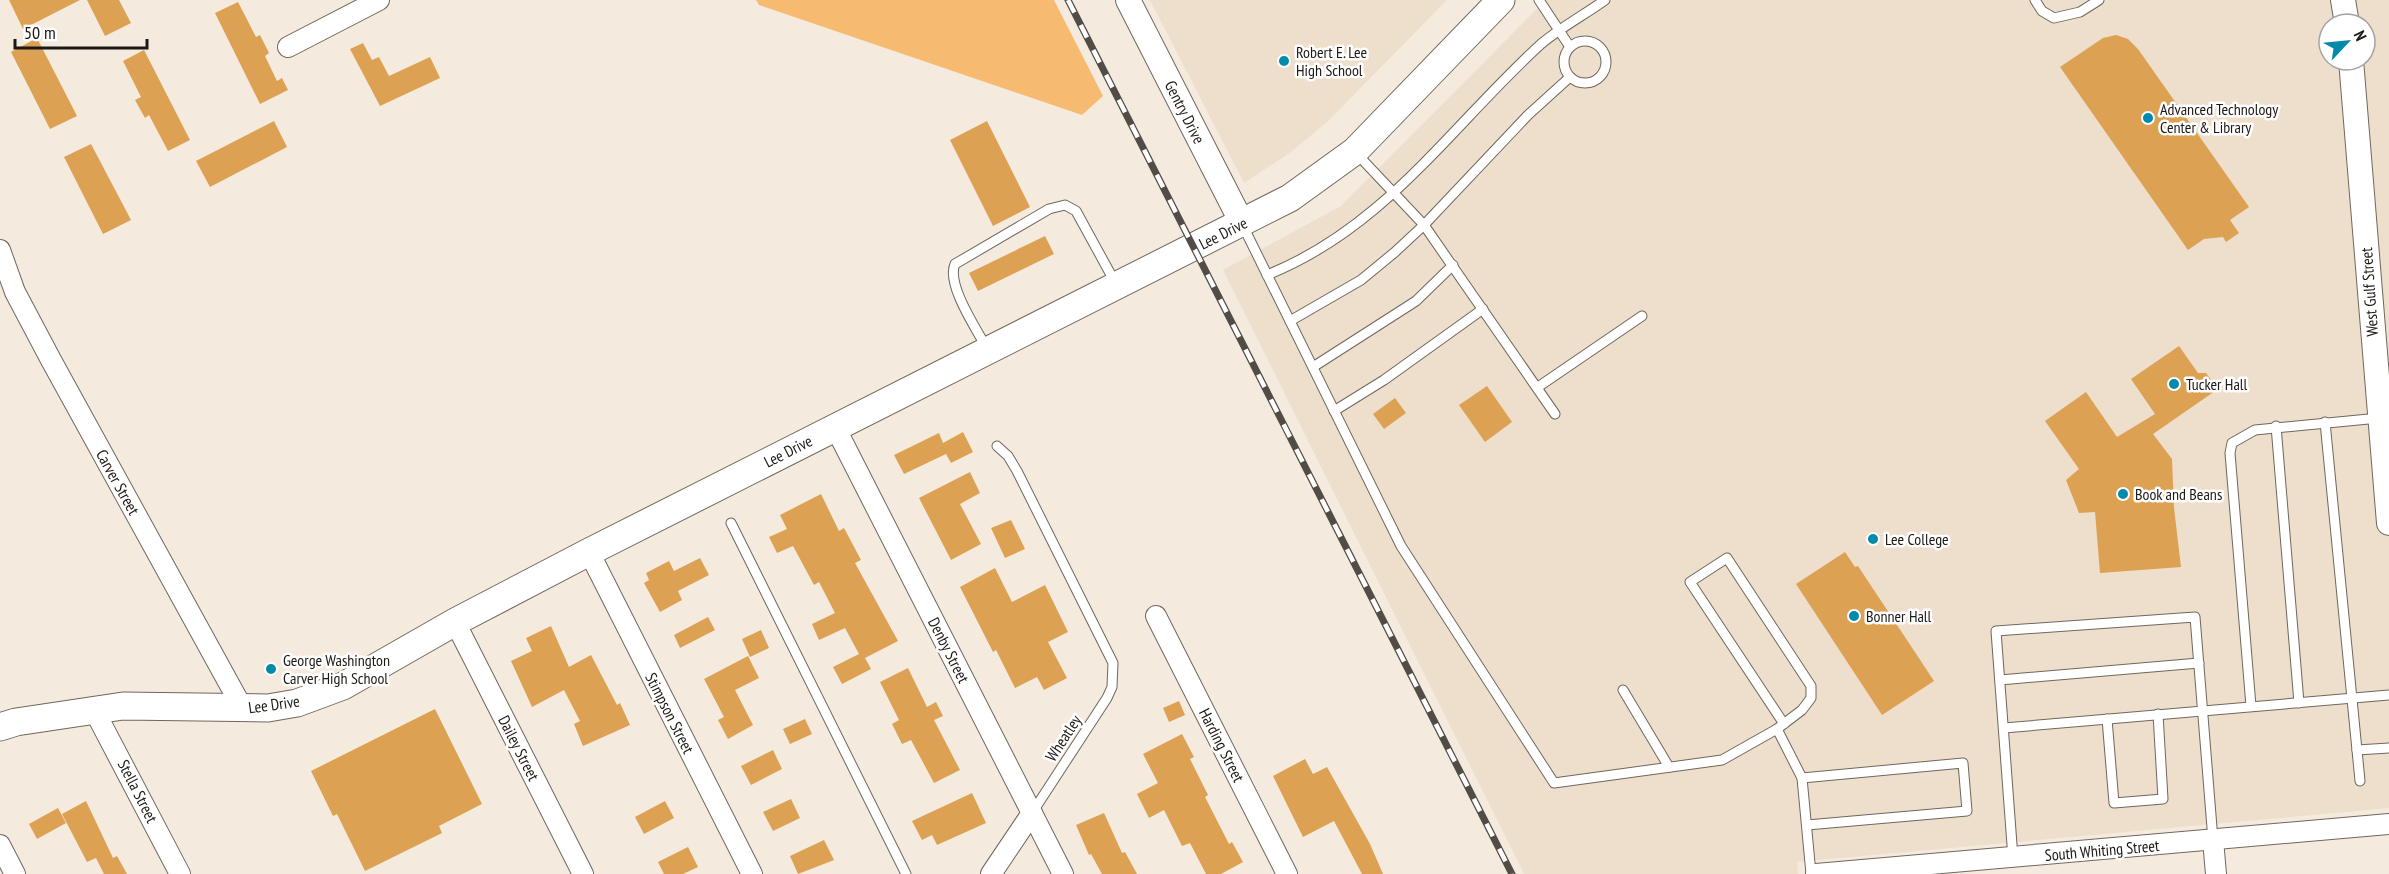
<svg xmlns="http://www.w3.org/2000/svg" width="2389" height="874" font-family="'PT Sans Narrow',sans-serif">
  <rect width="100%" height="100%" fill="#f5eade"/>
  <!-- built -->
  <g fill="#eedecc" fill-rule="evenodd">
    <path d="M1150,0H1447L1327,122L1291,152L1244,183Z"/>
    <path d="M1546,0H2389V808L1797,862L1798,874H1524L1223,270L1341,206ZM2329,24H2365V60H2329Z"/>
  </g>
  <!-- green -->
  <path fill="#f6bb70" d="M756,0H1054L1103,96L1082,115L759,5Z"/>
  <!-- building -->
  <g fill="#dda153">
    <path d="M9,0H80L23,29Z"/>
    <path d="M87,0H119L131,23L105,36Z"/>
    <path d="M238,2L256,37L260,35L269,53L265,56L277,81L282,78L288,90L260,104L215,13Z"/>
    <path d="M2116,35L2128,39L2138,49L2249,207L2230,220L2239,233L2226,242L2223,237L2204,239L2188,250L2060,67L2103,38Z"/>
    <path d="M37,38L77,116L50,129L11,52Z"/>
    <path d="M363,43L372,60L379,57L389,76L430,57L440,78L380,106L350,49Z"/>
    <path d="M144,50L190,140L168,151L149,115L145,118L135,100L141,97L123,61Z"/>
    <path d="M274,121L287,147L210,187L196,161Z"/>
    <path d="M987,121L1030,207L993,226L950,140Z"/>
    <path d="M91,144L131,220L103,234L64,157Z"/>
    <path d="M1045,236L1054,254L978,291L969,273Z"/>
    <path d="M2179,346L2198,373H2206L2218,389L2153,434L2172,459L2174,508L2181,567L2100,573L2095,512L2079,513L2066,480L2079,469L2045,421L2086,392L2117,437L2155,414L2131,379Z"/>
    <path d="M1487,386L1512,422L1485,442L1459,405Z"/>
    <path d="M1395,398L1406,413L1384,429L1373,414Z"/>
    <path d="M963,432L973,452L951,463L946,454L904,474L894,455L939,433L943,443Z"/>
    <path d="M970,472L980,493L960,504L981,544L951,560L919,498Z"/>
    <path d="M821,494L839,531L844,528L861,560L855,563L898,641L865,658L871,669L842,684L833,667L859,654L845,628L819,640L812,624L835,613L819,582L814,585L793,546L777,553L769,537L787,529L780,515Z"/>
    <path d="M1011,520L1025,549L1005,558L991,528Z"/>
    <path d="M1845,552L1855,567L1858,566L1934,681L1882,715L1796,584Z"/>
    <path d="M700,558L709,575L678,591L682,600L660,612L644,583L649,580L646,573L669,561L674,571Z"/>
    <path d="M995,568L1012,602L1045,585L1068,632L1048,642L1067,678L1044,690L1037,677L1015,688L996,650L993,652L960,587Z"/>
    <path d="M708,617L715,630L680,648L674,635Z"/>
    <path d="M551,626L569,667L591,655L617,705L620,703L630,725L583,746L574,724L580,721L564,690L532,707L511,661L532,651L526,638Z"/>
    <path d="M761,630L769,648L750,657L742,639Z"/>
    <path d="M748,656L759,678L735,690L753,725L728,739L718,720L724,717L704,679Z"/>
    <path d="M908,668L927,707L936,702L943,716L934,720L960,770L934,783L911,740L902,744L892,724L899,720L880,682Z"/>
    <path d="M1179,701L1185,715L1169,722L1163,708Z"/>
    <path d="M435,709L482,804L439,826L442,833L365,871L337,814L333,816L311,771Z"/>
    <path d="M805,719L812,734L790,744L783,729Z"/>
    <path d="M1182,734L1194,757L1190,759L1208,795L1205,797L1229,844L1232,842L1243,862L1221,874H1206L1190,843L1182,846L1164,810L1149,818L1137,794L1158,783L1143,754Z"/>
    <path d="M773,750L782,769L751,785L741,766Z"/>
    <path d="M1305,759L1313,774L1327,767L1370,844L1383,874H1362L1334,821L1303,837L1273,776Z"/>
    <path d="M972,793L986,823L937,845L932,835L922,840L912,821Z"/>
    <path d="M791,799L800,818L773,831L763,812Z"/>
    <path d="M86,801L113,858L117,856L127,874H104L96,858L87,862L62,814Z"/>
    <path d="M665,801L674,818L644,834L635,817Z"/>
    <path d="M58,808L66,823L37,839L29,824Z"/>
    <path d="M1104,813L1122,853L1125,852L1137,874H1102L1091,854L1089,855L1076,825Z"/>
    <path d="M824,840L834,860L798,874L790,856Z"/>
    <path d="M688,847L698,867L683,874H664L658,862Z"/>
  </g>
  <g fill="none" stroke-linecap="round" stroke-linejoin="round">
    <!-- service casing -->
    <g stroke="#70675c" stroke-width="11">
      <g id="service">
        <path d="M1539,0L1570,47"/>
        <path d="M2035,0L2042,11L2054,18L2080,12L2099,0"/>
        <circle cx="1585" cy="62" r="21"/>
        <path d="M1357,154L1424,225L1555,414"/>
        <path d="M1243,226L1401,546L1554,783L1722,760L1777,729L1802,710L1811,698V686L1727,558L1690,582L1784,724"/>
        <path d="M1267,275C1385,228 1451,126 1541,44C1560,28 1584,15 1605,0"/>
        <path d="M1290,321L1361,280L1395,252L1424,225L1528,115L1570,77"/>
        <path d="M986,347C976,328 946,284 955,264L1049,209L1065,205L1076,211L1116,284"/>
        <path d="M1313,367L1416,301L1453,265"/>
        <path d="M1538,387L1642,316"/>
        <path d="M1334,411L1384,380L1483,309"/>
        <path d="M2325,422L2360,781"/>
        <path d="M2276,426L2299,703"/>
        <path d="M997,446L1008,456L1017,471L1113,663L1112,687L1107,698L1032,813"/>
        <path d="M731,523L906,874"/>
        <path d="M2000,680L2199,663"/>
        <path d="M1623,690L1669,767"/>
        <path d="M2251,706L2230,453L2232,443L2255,430L2379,418"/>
        <path d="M2107,719L2114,803L2163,799L2158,714"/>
        <path d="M2004,728L2389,695"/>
        <path d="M1777,729L1802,778L1811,874"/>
        <path d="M2357,750L2389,748"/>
        <path d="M1802,778L1963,763L1967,811L1807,825"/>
        <path d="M2013,858L1996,631L2195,617L2213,840"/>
      </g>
    </g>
    <!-- minor casing -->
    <g stroke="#70675c" stroke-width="22">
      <g id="minor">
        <path d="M288,47L379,0"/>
        <path d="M0,250L15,292L51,360L243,709"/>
        <path d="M835,427L1063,874"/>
        <path d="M589,552L752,874"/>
        <path d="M1156,616L1287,874"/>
        <path d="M455,622L583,874"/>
        <path d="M94,710L180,874"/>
        <path d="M2213,840L2216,874"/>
        <path d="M0,845L15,874"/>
        <path d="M991,874L1032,813"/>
        <path d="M1816,874L2389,824"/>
      </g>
    </g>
    <!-- tertiary casing -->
    <g stroke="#70675c" stroke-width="26">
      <g id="tertiary">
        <path d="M1128,0L1242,223"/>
        <path d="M2343,0L2347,24"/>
        <path d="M2351,60L2389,523"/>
      </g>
    </g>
    <!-- secondary casing -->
    <g stroke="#70675c" stroke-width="29">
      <path id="secondary" d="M0,727L16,722L123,706L268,708L297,703L343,686L455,622L589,552L1290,198L1355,151L1501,0"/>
    </g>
    <!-- service -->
    <use href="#service" stroke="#fff" stroke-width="9"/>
    <!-- minor -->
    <use href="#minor" stroke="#fff" stroke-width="20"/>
    <!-- tertiary -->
    <use href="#tertiary" stroke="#fff" stroke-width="24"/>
    <!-- secondary -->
    <use href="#secondary" stroke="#fff" stroke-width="27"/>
    <!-- rail casing -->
    <g stroke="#514c46" stroke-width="7">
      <path id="rail" d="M1068,0L1512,874"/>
    </g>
    <!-- rail -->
    <use href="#rail" stroke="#fff" stroke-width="4.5" stroke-dasharray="14" stroke-linecap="butt"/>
  </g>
  <!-- markers -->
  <g fill="#018baa" stroke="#fff" stroke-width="2">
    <circle cx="1284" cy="61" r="6"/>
    <circle cx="2148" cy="118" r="6"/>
    <circle cx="2174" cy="384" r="6"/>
    <circle cx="2123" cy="494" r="6"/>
    <circle cx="1873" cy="539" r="6"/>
    <circle cx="1854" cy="616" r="6"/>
    <circle cx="271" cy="669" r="6"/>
  </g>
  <g text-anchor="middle" stroke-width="5" stroke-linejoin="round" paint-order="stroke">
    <!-- poi labels -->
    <g font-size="16" fill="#1c1814" stroke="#fff" text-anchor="start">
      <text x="1296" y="58">Robert E. Lee<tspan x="1296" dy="18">High School</tspan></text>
      <text x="2160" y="115">Advanced Technology<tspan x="2160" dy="18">Center &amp; Library</tspan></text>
      <text x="2186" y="390">Tucker Hall</text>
      <text x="2135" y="500">Book and Beans</text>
      <text x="1885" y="545">Lee College</text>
      <text x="1866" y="622">Bonner Hall</text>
      <text x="283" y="666">George Washington<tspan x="283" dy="18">Carver High School</tspan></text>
    </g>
    <!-- street labels -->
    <g font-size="16" fill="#1c1814" stroke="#fff">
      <text transform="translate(1185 112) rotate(63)" y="6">Gentry Drive</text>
      <text transform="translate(1223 233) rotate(-27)" y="6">Lee Drive</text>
      <text transform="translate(2369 292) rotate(-94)" y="6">West Gulf Street</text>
      <text transform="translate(788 451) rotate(-27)" y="6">Lee Drive</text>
      <text transform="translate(118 482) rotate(61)" y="6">Carver Street</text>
      <text transform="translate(949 650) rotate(63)" y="6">Denby Street</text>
      <text transform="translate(274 704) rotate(-8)" y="6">Lee Drive</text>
      <text transform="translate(670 713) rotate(63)" y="6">Stimpson Street</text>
      <text transform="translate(1063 738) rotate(-57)" y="6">Wheatley</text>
      <text transform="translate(1222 745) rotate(63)" y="6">Harding Street</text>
      <text transform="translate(519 748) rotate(63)" y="6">Dailey Street</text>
      <text transform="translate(138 791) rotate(63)" y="6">Stella Street</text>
      <text transform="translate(2102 850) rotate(-5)" y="6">South Whiting Street</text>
    </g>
  </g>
  <!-- north arrow -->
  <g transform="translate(2347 42) rotate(64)"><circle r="28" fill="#ffffff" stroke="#a4a3a1" stroke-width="1.5"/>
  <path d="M0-4.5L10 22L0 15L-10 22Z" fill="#018baa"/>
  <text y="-9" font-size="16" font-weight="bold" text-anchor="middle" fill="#1c1814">N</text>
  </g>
  <!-- scale -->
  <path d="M15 39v9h132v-9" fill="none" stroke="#1c1814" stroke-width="3"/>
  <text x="24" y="39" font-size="18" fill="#1c1814" stroke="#ffffff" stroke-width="4.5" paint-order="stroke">50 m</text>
</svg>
